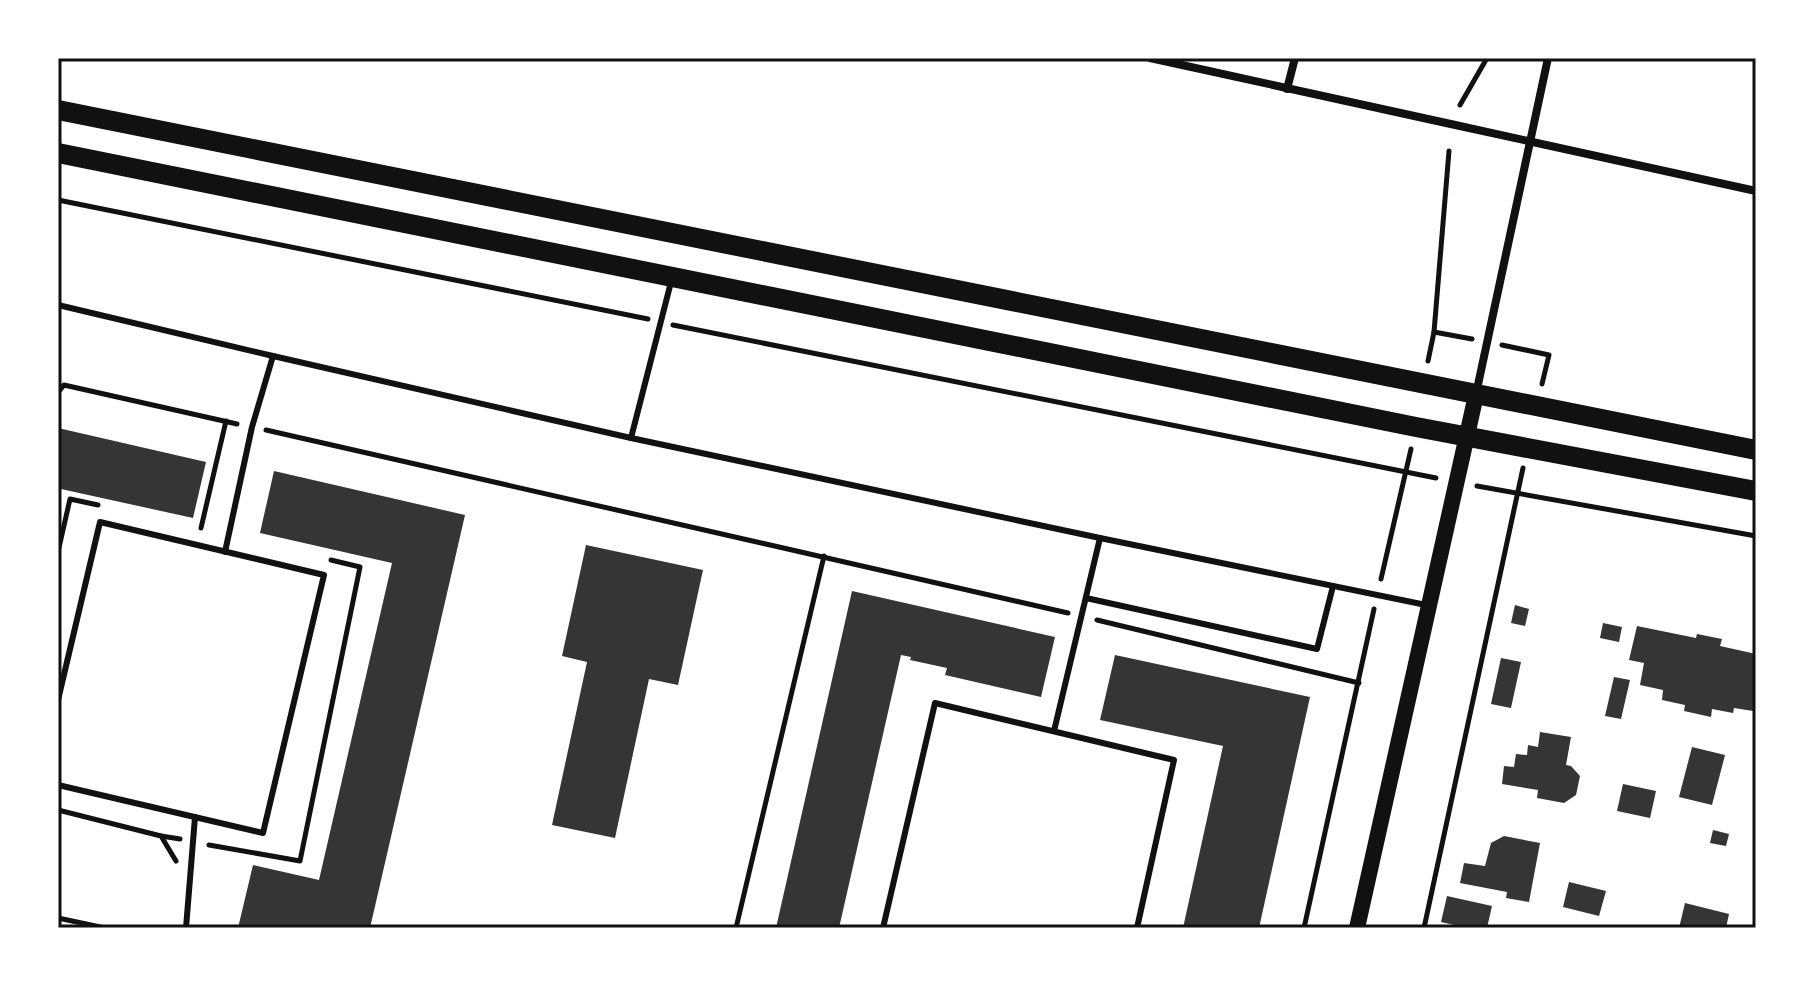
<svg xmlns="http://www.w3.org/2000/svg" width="1814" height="986" font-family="'Noto Serif',serif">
  <rect width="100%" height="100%" fill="#fff"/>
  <!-- building -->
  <g fill="#353535">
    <path d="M58,428L206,462L193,518L61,489L58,495Z"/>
    <path d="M274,471L465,515L370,928H238L253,865L319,880L392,563L260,533Z"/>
    <path d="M586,545L703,570L678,685L649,679L615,838L552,825L587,662L562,656Z"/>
    <path d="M852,591L1055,637L1041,697L945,675L947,668L910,660L911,657L901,655L839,928H776Z"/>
    <path d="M1515,605L1529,609L1525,626L1511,623Z"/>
    <path d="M1603,623L1622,627L1619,642L1600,638Z"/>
    <path d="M1637,626L1696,638L1697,634L1722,639L1720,646L1756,654V695L1753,711L1734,708L1733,713L1712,709L1711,717L1684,711L1685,705L1662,700L1663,690L1640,685L1644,663L1629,660Z"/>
    <path d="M1115,655L1310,697L1259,928H1183L1223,746L1100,720Z"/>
    <path d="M1501,658L1521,662L1511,708L1491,704Z"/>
    <path d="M1614,677L1630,680L1621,719L1605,716Z"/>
    <path d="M1540,732L1571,737L1566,765L1571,766L1580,776L1576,795L1564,803L1537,798L1538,790L1502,784L1504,766L1514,767L1516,754L1527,755L1528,745L1538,747Z"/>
    <path d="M1692,747L1725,755L1712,805L1679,797Z"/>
    <path d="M1623,784L1656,791L1650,818L1617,811Z"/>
    <path d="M1713,830L1729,834L1726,846L1710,843Z"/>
    <path d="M1504,836L1540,843L1529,902L1506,898L1507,892L1460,883L1464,863L1485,866L1491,843Z"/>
    <path d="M1569,882L1606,891L1599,916L1563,907Z"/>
    <path d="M1447,896L1492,906L1487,928H1468L1441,922Z"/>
    <path d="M1685,903L1729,914L1726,928H1679Z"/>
  </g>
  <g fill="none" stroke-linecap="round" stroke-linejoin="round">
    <!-- path -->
    <g stroke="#111" stroke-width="5">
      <path d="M1460,105L1487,58"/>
      <path d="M58,200L648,319"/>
      <path d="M673,325L1436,478"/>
      <path d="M1434,332L1472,339"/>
      <path d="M1502,345L1549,355L1542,384"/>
      <path d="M1428,361L1434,332L1449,151"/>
      <path d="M58,392L64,385L237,424"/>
      <path d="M266,430L1068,613"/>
      <path d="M1477,486L1756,536"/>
      <path d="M201,528L226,421"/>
      <path d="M58,552L70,499L98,505"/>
      <path d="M1381,579L1411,449"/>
      <path d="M1097,620L1359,683"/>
      <path d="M58,810L161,836L176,861"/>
      <path d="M161,836L180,839"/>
      <path d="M209,845L300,861L360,567L331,560"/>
      <path d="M58,918L105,928"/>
      <path d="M736,928L824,556"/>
      <path d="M1304,928L1374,609"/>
      <path d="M1424,928L1523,468"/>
    </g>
    <!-- service -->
    <g stroke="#111" stroke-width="6">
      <path d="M58,305L273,356L252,427L225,552"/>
      <path d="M273,356L631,438L1100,538"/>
      <path d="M631,438L671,282"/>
      <path d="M1086,598L1317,649L1333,586"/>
      <path d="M58,700L100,522L324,575L263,833L58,785"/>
      <path d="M1054,731L1100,538L1426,605"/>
      <path d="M186,928L195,817"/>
      <path d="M883,928L935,703L1174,760L1137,928"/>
    </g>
    <!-- minor -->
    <g stroke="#111" stroke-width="8">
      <path d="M1150,58C1352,104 1554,145 1756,191"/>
      <path d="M1287,89L1295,58"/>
      <path d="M1476,394L1548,58"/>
    </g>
    <!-- secondary -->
    <path stroke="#111" stroke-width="16" d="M1357,928L1476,395"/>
    <!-- primary -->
    <g stroke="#111" stroke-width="20">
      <path d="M58,110L1756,450"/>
      <path d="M58,153L1416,427L1756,491"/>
    </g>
  </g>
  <!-- border -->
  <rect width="1814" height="986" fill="none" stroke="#ffffff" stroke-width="120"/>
  <rect x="60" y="60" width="1694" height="866" fill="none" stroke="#111" stroke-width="3"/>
</svg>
